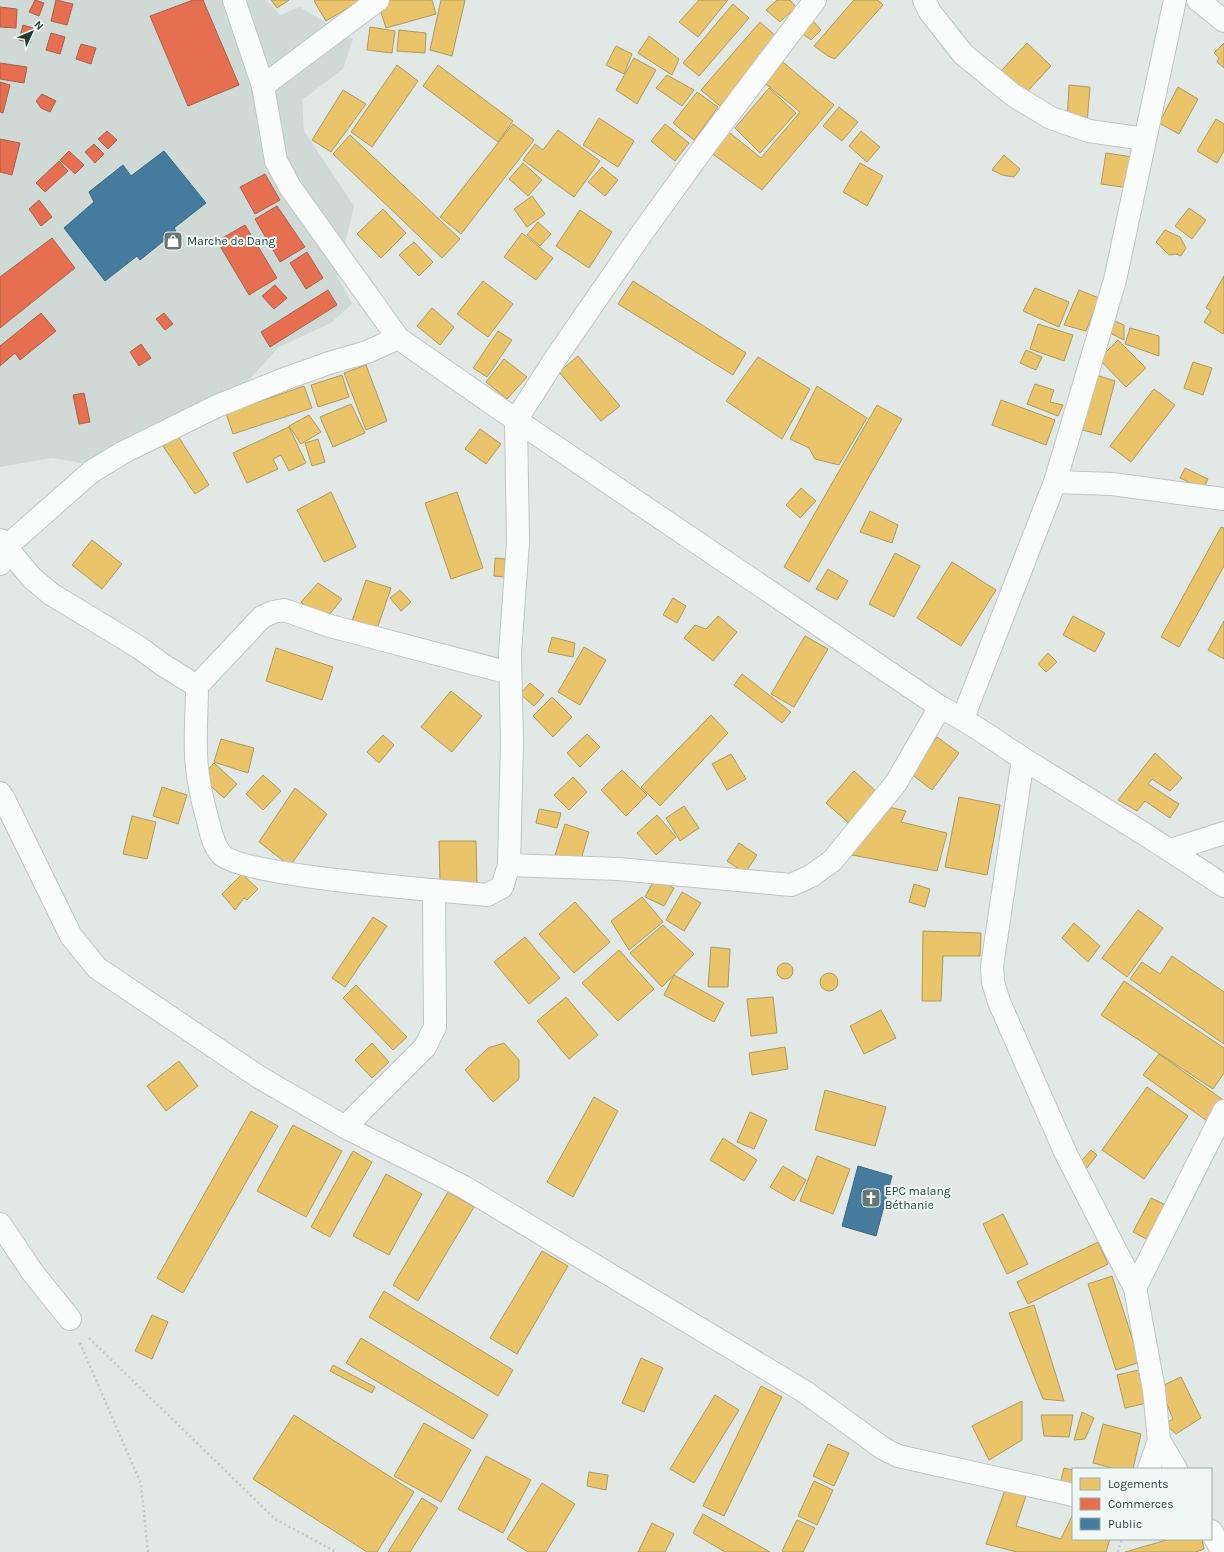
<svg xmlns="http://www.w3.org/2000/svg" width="1224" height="1552" font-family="Karla,sans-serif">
  <rect width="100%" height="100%" fill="#e1e8e6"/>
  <!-- built -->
  <path fill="#cfdad6" d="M0,0H266L280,15L300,7L353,39L343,69L302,100L304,131L354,206L337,276L352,304L331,323L279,347L218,414L134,440L82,463L52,458L0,467Z"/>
  <!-- homes -->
  <g fill="#e9c46a" stroke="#ac9b5b">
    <path d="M271,0H289L277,8Z"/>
    <path d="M315,0H361L326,21L314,1Z"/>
    <path d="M388,0H432L436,14L386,28L378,3Z"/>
    <path d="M441,0H465L452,56L430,50Z"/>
    <path d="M699,0H728L698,37L679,22Z"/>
    <path d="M777,0H790L796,7L780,22L766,10Z"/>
    <path d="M854,0H878L883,5L835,59L828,56L814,46Z"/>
    <path d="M733,4L749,18L699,76L683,63Z"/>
    <path d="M812,20L821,30L811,40L800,32Z"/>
    <path d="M760,22L778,38L720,106L701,90Z"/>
    <path d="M370,27L395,31L392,53L367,50Z"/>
    <path d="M399,30L426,33L425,53L397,51Z"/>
    <path d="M649,36L679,59L672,75L638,53Z"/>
    <path d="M1027,43L1051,66L1025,94L1001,71Z"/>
    <path d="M1224,43V68L1217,62L1219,58L1214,53Z"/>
    <path d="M616,46L632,54L624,74L606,65Z"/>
    <path d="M634,58L656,70L637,104L616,90Z"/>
    <path d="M778,58L834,105L762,190L706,149L725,129L761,158L800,112L762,81Z"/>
    <path d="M397,65L418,81L372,147L351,132Z"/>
    <path d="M438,65L513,121L498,142L423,86Z"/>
    <path d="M667,75L694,90L682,106L656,88Z"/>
    <path d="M1069,85L1090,87L1087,123L1067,122Z"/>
    <path d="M1178,87L1198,99L1179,134L1159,123Z"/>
    <path d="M769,88L796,113L760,153L735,128Z"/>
    <path d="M343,90L366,104L331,152L312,140Z"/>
    <path d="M697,92L718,107L694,140L673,123Z"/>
    <path d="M839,107L858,122L842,141L823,126Z"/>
    <path d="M599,118L634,141L618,167L583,145Z"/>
    <path d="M1216,119L1224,124V151L1217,163L1197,151Z"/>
    <path d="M513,124L534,140L461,234L440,217Z"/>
    <path d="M665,124L689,143L675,161L651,141Z"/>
    <path d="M558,130L600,161L574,197L523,160L535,144L543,150Z"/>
    <path d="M861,131L880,147L867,162L849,146Z"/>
    <path d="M350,135L460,239L442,258L333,154Z"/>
    <path d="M1106,153L1133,157L1129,188L1101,184Z"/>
    <path d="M1004,155L1020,169L1014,177L1002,175L992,170Z"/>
    <path d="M523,163L542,180L528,196L509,179Z"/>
    <path d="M860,163L883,176L867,206L843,192Z"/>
    <path d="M602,167L618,180L605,196L588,182Z"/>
    <path d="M532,196L545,214L527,227L514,209Z"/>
    <path d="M1189,208L1206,220L1192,239L1175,226Z"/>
    <path d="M383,209L406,233L381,258L357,234Z"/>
    <path d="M580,210L612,232L589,268L556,246Z"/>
    <path d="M538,222L551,234L540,246L527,235Z"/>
    <path d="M1165,230L1180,237L1186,248L1181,256L1176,254L1169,255L1156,242Z"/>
    <path d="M522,233L553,258L536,280L504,257Z"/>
    <path d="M414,242L433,262L419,276L399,255Z"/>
    <path d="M1224,276V333L1223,334L1204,322L1211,311L1206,308Z"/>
    <path d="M483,281L513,304L488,337L457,314Z"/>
    <path d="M633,281L746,353L733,375L618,304Z"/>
    <path d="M1035,288L1069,302L1059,327L1023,311Z"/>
    <path d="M1079,290L1099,298L1086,331L1064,325Z"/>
    <path d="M432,308L454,327L440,345L417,326Z"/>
    <path d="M1110,319L1124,325V340L1106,331Z"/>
    <path d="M1038,324L1073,335L1064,361L1030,349Z"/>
    <path d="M1130,328L1159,336V356L1125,344Z"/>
    <path d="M498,331L512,340L487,377L473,368Z"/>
    <path d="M1118,340L1146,368L1126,387L1099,359Z"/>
    <path d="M1026,350L1042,357L1036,370L1020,363Z"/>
    <path d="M578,356L620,406L601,421L559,372Z"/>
    <path d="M758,357L810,389L782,439L726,401Z"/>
    <path d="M504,359L527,377L507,399L486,382Z"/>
    <path d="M1193,362L1212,368L1203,395L1184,388Z"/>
    <path d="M366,365L387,421L366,430L344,373Z"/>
    <path d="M1093,374L1115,381L1101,435L1079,429Z"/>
    <path d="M342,375L349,397L318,407L311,385Z"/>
    <path d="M1035,384L1054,390L1050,402L1063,405L1058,416L1027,404Z"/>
    <path d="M304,386L312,408L233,434L226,413Z"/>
    <path d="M817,386L867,418L839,465L815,459L809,448L790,439Z"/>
    <path d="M1154,389L1175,405L1131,462L1110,446Z"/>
    <path d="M1001,400L1055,420L1046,445L992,425Z"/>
    <path d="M351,404L365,433L333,447L320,417Z"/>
    <path d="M877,405L902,419L809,582L784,567Z"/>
    <path d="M309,415L321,432L301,444L289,426Z"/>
    <path d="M289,427L306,463L289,471L281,455L273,459L278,469L247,483L233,453Z"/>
    <path d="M480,429L501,444L486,464L465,449Z"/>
    <path d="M178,436L209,485L195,494L163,446Z"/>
    <path d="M318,439L325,462L312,466L305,443Z"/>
    <path d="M1185,468L1208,479L1203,489L1180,478Z"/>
    <path d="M801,488L816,501L800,518L786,505Z"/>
    <path d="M331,492L356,547L324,562L297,510Z"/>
    <path d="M457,492L483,568L451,579L425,503Z"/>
    <path d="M870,511L898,525L892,543L860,532Z"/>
    <path d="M1221,527L1224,528V566L1179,647L1161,637Z"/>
    <path d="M92,540L122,564L102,589L72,565Z"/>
    <path d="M895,553L920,566L894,617L869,604Z"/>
    <path d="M495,558L507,559L506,577L494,576Z"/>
    <path d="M952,562L996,590L961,646L917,618Z"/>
    <path d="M828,569L848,581L837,600L816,589Z"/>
    <path d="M366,580L391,588L375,635L350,627Z"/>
    <path d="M318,583L342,599L324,621L301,602Z"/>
    <path d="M400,590L411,602L401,611L390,598Z"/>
    <path d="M673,598L686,606L677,623L663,615Z"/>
    <path d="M718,616L737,632L713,661L684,638L695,625L706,629Z"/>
    <path d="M1073,616L1105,633L1095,652L1063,635Z"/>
    <path d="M1224,621V659L1208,650Z"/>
    <path d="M805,636L828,649L794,707L771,694Z"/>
    <path d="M552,637L575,643L573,657L548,652Z"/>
    <path d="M584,647L606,660L580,705L558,692Z"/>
    <path d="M276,648L333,667L322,700L266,681Z"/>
    <path d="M1048,653L1057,662L1046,672L1038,664Z"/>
    <path d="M742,674L791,712L782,723L734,685Z"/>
    <path d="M530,683L544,695L534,706L520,694Z"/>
    <path d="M451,691L482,716L452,752L421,727Z"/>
    <path d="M552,697L572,717L553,737L533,716Z"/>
    <path d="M711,715L728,733L660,806L641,787Z"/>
    <path d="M587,734L600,747L580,767L567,753Z"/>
    <path d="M383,735L394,745L379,763L367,752Z"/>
    <path d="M937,737L959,753L932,790L910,773Z"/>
    <path d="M221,739L254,748L248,773L214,762Z"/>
    <path d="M1155,753L1182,778L1170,791L1152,779L1148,784L1179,804L1170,818L1145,801L1137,811L1118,800Z"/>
    <path d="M731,754L746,779L727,790L712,764Z"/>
    <path d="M214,763L237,784L224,798L201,777Z"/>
    <path d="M622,770L647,795L626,816L601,790Z"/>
    <path d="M854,771L879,794L851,825L826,803Z"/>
    <path d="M263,775L281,791L263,810L246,794Z"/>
    <path d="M573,777L587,792L569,810L554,795Z"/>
    <path d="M162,787L187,795L178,824L153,816Z"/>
    <path d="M295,788L327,814L290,866L259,842Z"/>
    <path d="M959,797L1000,805L987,875L945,867Z"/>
    <path d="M684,806L699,828L680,841L666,818Z"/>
    <path d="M884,806L906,811L901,822L947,833L937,871L852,855Z"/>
    <path d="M539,809L561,813L557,828L536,823Z"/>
    <path d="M657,815L676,837L656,855L637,833Z"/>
    <path d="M132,816L156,822L147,859L123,854Z"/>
    <path d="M565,824L589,832L580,863L555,855Z"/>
    <path d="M439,841H476L477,883H440Z"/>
    <path d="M739,843L757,855L745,873L727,861Z"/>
    <path d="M242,874L258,889L247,900L244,898L235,910L222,894Z"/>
    <path d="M655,878L674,888L664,906L645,897Z"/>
    <path d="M914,884L930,889L925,907L909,902Z"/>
    <path d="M682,892L701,903L684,931L666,920Z"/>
    <path d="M642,897L663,922L629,950L611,921Z"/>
    <path d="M575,902L610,942L574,973L539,934Z"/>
    <path d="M1138,910L1163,928L1127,977L1102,958Z"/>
    <path d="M373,917L387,926L345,987L332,978Z"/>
    <path d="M1074,923L1100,946L1088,962L1062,938Z"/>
    <path d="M663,925L694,954L662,987L630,953Z"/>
    <path d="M923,931L981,933L980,956H943L941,1001H922Z"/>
    <path d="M525,937L560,978L529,1004L494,962Z"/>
    <path d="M711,947L730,949L728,987H708Z"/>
    <path d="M619,950L654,989L618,1021L582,983Z"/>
    <path d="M1172,956L1224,992V1044L1130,979L1142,962L1160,974Z"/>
    <circle cx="785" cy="971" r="8"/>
    <circle cx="829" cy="982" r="9"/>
    <path d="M674,975L724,1003L714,1022L664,995Z"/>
    <path d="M1124,981L1224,1048V1073L1213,1089L1101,1015Z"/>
    <path d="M356,985L407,1037L393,1050L343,998Z"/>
    <path d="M566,997L598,1035L569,1059L537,1021Z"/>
    <path d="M773,997L777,1033L751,1036L747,999Z"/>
    <path d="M881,1010L896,1038L864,1054L850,1026Z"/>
    <path d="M372,1043L389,1062L372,1078L355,1060Z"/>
    <path d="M504,1043L519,1060V1079L493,1102L465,1070L488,1048Z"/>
    <path d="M785,1047L788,1069L752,1075L749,1053Z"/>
    <path d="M1159,1054L1222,1099L1207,1121L1143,1075Z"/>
    <path d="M179,1061L198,1086L166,1111L147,1086Z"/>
    <path d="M1147,1087L1188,1116L1144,1179L1102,1150Z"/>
    <path d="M825,1090L886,1107L875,1146L815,1130Z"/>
    <path d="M594,1097L618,1111L573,1197L547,1182Z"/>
    <path d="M251,1111L278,1126L183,1293L157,1278Z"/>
    <path d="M750,1112L767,1120L754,1149L737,1142Z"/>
    <path d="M293,1125L342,1151L306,1217L257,1191Z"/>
    <path d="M723,1138L757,1160L744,1181L710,1160Z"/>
    <path d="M1091,1150L1097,1155L1083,1173L1076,1167Z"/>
    <path d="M353,1151L372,1162L330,1237L311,1227Z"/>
    <path d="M817,1156L850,1169L833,1214L800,1201Z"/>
    <path d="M783,1166L806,1180L794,1201L770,1187Z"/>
    <path d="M386,1174L422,1194L389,1255L353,1236Z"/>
    <path d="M448,1192L474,1207L418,1301L393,1285Z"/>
    <path d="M1151,1198L1172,1208L1154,1243L1133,1232Z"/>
    <path d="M1003,1214L1028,1264L1007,1274L983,1224Z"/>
    <path d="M1098,1242L1108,1264L1028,1304L1017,1282Z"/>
    <path d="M542,1251L568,1266L517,1354L490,1338Z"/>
    <path d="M1112,1276L1140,1362L1116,1370L1088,1284Z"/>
    <path d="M384,1291L513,1370L498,1396L369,1317Z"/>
    <path d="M1034,1305L1064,1401L1043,1399L1009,1313Z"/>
    <path d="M152,1315L168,1322L152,1359L135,1351Z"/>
    <path d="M361,1338L488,1415L473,1439L346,1363Z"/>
    <path d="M641,1358L663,1368L644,1412L622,1403Z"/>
    <path d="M333,1365L375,1387L372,1393L330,1371Z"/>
    <path d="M1139,1370L1147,1403L1125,1408L1117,1375Z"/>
    <path d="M1181,1377L1201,1418L1176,1434L1165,1424L1173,1419L1160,1387Z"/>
    <path d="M761,1386L782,1397L724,1516L703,1506Z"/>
    <path d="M715,1395L739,1410L694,1483L670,1469Z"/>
    <path d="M1022,1401V1440L989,1460L972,1426Z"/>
    <path d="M1082,1412L1094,1418L1085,1439L1074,1440Z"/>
    <path d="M294,1415L414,1492L377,1552H367L253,1479Z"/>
    <path d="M1041,1415H1073L1069,1437L1044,1436Z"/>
    <path d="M424,1423L471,1450L441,1502L394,1476Z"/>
    <path d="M1103,1424L1141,1434L1133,1469H1116L1093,1463Z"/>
    <path d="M828,1444L849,1453L834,1486L813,1476Z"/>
    <path d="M486,1456L531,1480L503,1533L458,1509Z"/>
    <path d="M1064,1468L1073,1470V1492L1059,1488Z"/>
    <path d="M589,1472L608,1475L606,1490L587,1486Z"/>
    <path d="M814,1481L833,1490L817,1525L798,1516Z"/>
    <path d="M542,1483L575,1504L546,1552H528L507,1539Z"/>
    <path d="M1005,1490L1026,1496L1016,1526L1061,1539L1073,1514V1539H1110L1106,1552H1017L986,1544Z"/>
    <path d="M422,1498L438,1508L410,1552H388Z"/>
    <path d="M703,1514L770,1552H725L693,1533Z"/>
    <path d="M797,1520L815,1528L803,1552H784L782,1551Z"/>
    <path d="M652,1523L674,1534L665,1552H638Z"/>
    <path d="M1170,1539H1202L1204,1549L1196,1552H1125Z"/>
  </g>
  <!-- shops -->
  <g fill="#e76f51" stroke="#ab6049">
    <path d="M35,0L44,3L39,16L29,12Z"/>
    <path d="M56,0L73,4L67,25L51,21Z"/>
    <path d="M193,0H203L239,85L188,106L150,16Z"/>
    <path d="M0,7L17,9L16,28L0,27Z"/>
    <path d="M23,25L33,28L30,43L19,40Z"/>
    <path d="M51,33L65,37L60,54L46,50Z"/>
    <path d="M81,44L96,48L91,64L76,59Z"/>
    <path d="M0,63L27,67L24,83L0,79Z"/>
    <path d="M0,82L10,85L3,113L0,112Z"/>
    <path d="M42,94L56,101L50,112L41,108L36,101Z"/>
    <path d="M107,131L117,140L108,149L98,139Z"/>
    <path d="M0,139L20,143L12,175L0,172Z"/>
    <path d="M94,144L104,154L95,163L85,152Z"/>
    <path d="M69,151L84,165L75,174L60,160Z"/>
    <path d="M59,161L68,171L45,192L36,183Z"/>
    <path d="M265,174L280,200L255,214L240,187Z"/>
    <path d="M39,200L52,217L41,226L29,209Z"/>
    <path d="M277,206L305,247L280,262L255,219Z"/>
    <path d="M245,225L277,278L249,295L217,241Z"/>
    <path d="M52,238L75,268L0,328V277Z"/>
    <path d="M307,252L323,278L306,289L290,263Z"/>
    <path d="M275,285L287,298L274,309L262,296Z"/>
    <path d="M328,290L337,305L270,347L261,332Z"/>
    <path d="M41,313L56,331L20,360L15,353L0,366V346Z"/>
    <path d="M164,313L173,324L165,330L156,319Z"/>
    <path d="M141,344L151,358L139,366L130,352Z"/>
    <path d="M84,393L90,422L79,424L73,395Z"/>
  </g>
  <!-- public -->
  <g fill="#457b9d" stroke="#3a687e">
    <path d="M164,151L206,203L174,228L176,231L140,260L137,256L105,281L64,228L94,202L89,192L123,165L131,176Z"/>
    <path d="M858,1166L892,1176L876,1236L842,1226Z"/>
  </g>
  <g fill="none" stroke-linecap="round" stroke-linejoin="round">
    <!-- street casing -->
    <g stroke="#bec5c3" stroke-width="24">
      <g id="street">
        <path d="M234,0L263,86L276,161L290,187L398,338L516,420L940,707C972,722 999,744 1030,763C1095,803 1161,843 1224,886"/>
        <path d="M924,0L930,12L963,54L1013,95L1051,118L1089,131L1145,139"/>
        <path d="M1198,0L1224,21"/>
        <path d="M263,86L378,0"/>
        <path d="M1055,482L1112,484L1224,499"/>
        <path d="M0,540L32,578L51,594L140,648L163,665L197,686"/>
        <path d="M0,564L6,547L91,472L122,453L217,406L287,378L329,363L367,352L398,338"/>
        <path d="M510,673L330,626L284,610L273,612L262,617L197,686C197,709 195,732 196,755C197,777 202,800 208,821C211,833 213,845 221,854C241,876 447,891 487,895L502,887L509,865L512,742L510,653L518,542L516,420L557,356L642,233L710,139L815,0"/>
        <path d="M963,718L1055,482L1115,280L1175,0"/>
        <path d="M1023,759L992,966L993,982L999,1002L1066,1154L1135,1288L1154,1390L1159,1440L1149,1469"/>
        <path d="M0,793L4,799L71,936L97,968L259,1077L345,1127L464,1187L805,1392L884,1449L898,1456L1073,1495"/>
        <path d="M1171,850L1224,833"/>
        <path d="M509,865L618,869L791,885L811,876L832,861L896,783L940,707"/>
        <path d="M345,1127L425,1047L435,1027L434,890"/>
        <path d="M0,1224L33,1273L70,1319"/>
        <path d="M1135,1288L1224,1111"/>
        <path d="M1159,1440L1176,1469"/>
        <path d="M1211,1531L1223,1552"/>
      </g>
    </g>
    <!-- path -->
    <g stroke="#bfc8c6" stroke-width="2.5" stroke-dasharray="2 3" stroke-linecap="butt">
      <path d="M89,1338L275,1519L336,1552"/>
      <path d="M80,1343L141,1484L148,1552"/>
      <path d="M1118,1552L1122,1539"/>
    </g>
    <!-- street -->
    <use href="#street" stroke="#fafcfb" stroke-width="22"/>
  </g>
  <!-- icons -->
  <defs>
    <g id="shop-square" transform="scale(1)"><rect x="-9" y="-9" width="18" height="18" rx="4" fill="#637874" stroke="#eff8f4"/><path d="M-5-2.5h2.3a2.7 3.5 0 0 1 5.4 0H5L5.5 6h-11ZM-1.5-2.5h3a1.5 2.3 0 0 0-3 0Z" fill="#fff"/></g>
    <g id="church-square" transform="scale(1)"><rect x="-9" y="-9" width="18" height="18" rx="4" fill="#637874" stroke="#eff8f4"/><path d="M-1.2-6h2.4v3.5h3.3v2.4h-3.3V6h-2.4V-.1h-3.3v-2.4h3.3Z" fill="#fff"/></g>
  </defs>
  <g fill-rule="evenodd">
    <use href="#shop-square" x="173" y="241"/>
    <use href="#church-square" x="871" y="1198"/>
  </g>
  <g text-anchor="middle" stroke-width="4" stroke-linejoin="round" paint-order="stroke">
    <!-- poi labels -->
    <g font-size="12" fill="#1f3c37" stroke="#eff8f4" text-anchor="start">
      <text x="187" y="245">Marche de Dang</text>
      <text x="885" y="1195">EPC malang<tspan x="885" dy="14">Béthanie</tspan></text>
    </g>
  </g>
  <!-- legend -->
  <rect x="1072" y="1468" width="140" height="72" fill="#eff8f4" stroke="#9cada8"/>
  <rect x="1080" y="1478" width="20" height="12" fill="#e9c46a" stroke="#9cada8"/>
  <text x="1108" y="1488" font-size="12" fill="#1f3c37">Logements</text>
  <rect x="1080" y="1498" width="20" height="12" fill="#e76f51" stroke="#9cada8"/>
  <text x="1108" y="1508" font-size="12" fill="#1f3c37">Commerces</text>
  <rect x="1080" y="1518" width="20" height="12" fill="#457b9d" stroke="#9cada8"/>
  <text x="1108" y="1528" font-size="12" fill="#1f3c37">Public</text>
  <!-- north arrow -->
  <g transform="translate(32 32) rotate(46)" stroke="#eff8f4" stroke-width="3" paint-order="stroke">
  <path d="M0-3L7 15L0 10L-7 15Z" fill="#1f3c37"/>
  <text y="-6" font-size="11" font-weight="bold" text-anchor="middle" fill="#1f3c37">N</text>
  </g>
</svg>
